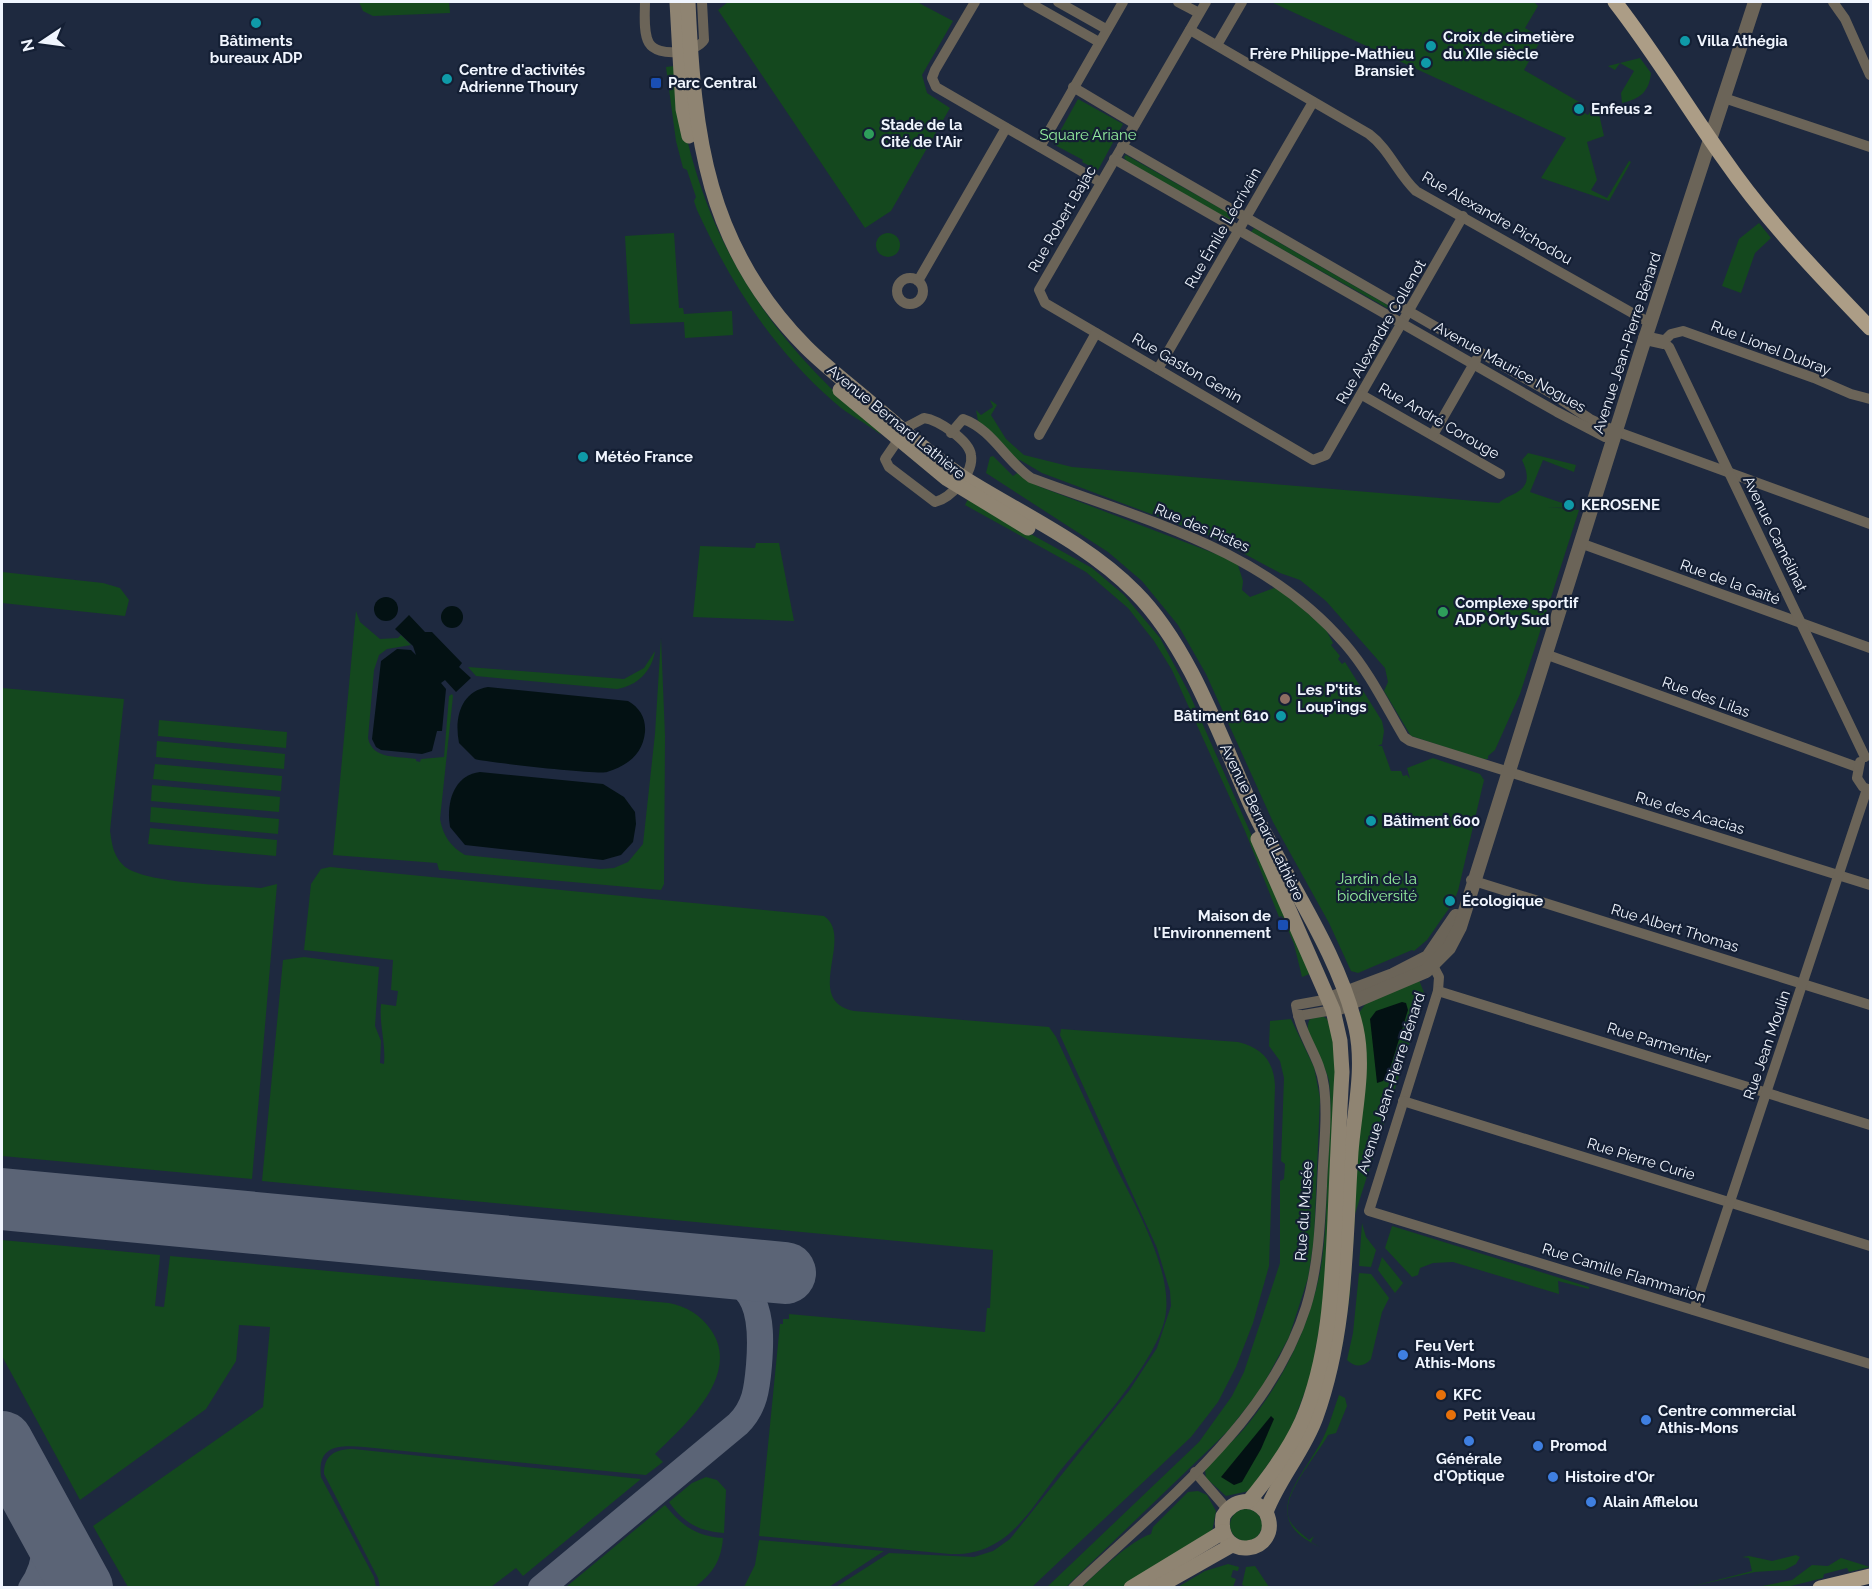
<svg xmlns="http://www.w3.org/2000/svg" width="1872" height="1589" font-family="Raleway,sans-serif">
  <rect width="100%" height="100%" fill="#1e293f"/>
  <!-- green -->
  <g fill="#14481e">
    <path d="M359,2H449L450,13L373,16L363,11Z"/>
    <path d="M728,2H917L953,21L922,75L927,93L950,108L891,211L865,228L718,10Z"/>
    <path d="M1271,2H1534L1538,6L1525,28L1542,38L1524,70L1586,106L1583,112L1588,115L1591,110L1593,116L1599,114L1604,136L1587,142L1597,180L1591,190L1607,198L1629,161L1631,162L1609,201L1541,178L1566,138Z"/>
    <path d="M1640,58L1651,73C1649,92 1640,99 1622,103L1621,93L1634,71L1620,63L1615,70L1608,66Z"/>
    <path d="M674,66C693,223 759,333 881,433L880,434C863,421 851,417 834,402C772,348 731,284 697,210L694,201L696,197L687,170L683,168L676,141L666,67Z"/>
    <path d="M1078,99L1123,124L1098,170L1082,162L1083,160L1053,144Z"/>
    <path d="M1126,155L1234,216V219L1231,221L1128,163L1124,157Z"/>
    <path d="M1759,223L1771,238L1755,253L1741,293L1722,286L1739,239Z"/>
    <path d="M1254,228L1398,311V314L1251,232Z"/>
    <circle cx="888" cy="245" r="12"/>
    <path d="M674,233L679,308H683L684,314L732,311L733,335L685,338L684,322L630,324L625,236Z"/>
    <path d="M990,400L997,405L991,415L1006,439L1024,455L1072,467L1499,503C1510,492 1538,493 1522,460L1528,453L1576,465L1574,472L1543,460L1530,492L1565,504V508L1548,507L1579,510L1520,694L1495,750L1488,756V759H1482L1411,736L1384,691L1388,682L1385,668L1326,601L1300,580L1280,573L1215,538L1042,473L1020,460L1018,461L978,421L976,410L981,415L993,407Z"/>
    <path d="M993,456L1013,476L1017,473L1038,486L1237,562L1243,581L1242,590L1250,597L1277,587L1325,628L1333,643L1331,645L1340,656L1338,659L1342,664L1345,662L1382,721L1384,731L1382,744L1378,746H1382L1391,771H1401L1403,776L1407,775L1410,779L1407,768L1433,758L1480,774L1484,780L1458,891L1455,898L1449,897L1447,903L1450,907L1427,940L1414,951L1412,950L1358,973L1351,971L1329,923L1273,822L1206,674L1178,625L1142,581L1108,552L986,473L990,457Z"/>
    <path d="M968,499L1092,568L1124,595L1160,638L1189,693L1312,973L1302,977L1294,944L1282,916L1279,917L1245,831L1172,670L1154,641L1128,608L1086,572L965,505Z"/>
    <path d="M756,543H779L794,621L693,617L700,546L755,548Z"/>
    <path d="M2,572L103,583L120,588L129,600L125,616L2,603Z"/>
    <path d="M356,611L360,622L380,639L398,638L401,635L411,645L387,649L379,655L374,670L368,738C372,760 399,756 416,759V761L420,762L421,759L444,757L449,696L452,694L453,696L440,819C443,836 451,847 465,855L601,869L614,868L628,862L643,844L655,734L661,638L665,736L664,884L661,890L439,870L437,863L333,855Z"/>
    <path d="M655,651C652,671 637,686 617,689L476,676L468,667L624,679L644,668Z"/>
    <path d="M2,688L124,699L110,831C112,844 113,855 123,865C142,884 231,885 261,888L277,884L252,1179L2,1156Z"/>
    <path d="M159,720L287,732L286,748L158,736Z"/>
    <path d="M157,741L285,754L284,769L156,757Z"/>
    <path d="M155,764L282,776L281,791L153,779Z"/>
    <path d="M152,785L280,797L279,812L151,801Z"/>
    <path d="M151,807L279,819L278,834L150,822Z"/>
    <path d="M150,828L277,840L276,856L148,844Z"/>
    <path d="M330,867L824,916C855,937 802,1000 854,1011L1049,1027L1056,1037C1075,1077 1093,1117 1111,1157C1131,1199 1175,1271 1165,1318C1154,1367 1089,1435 1057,1475C1027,1514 1006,1556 950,1554L759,1536L780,1324H783V1319H789V1314L985,1332L987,1308H990L993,1250L262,1181L283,960L304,957L379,967L375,1026L381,1041L380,1063L384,1064C386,1043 379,1025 381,1004L396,1006L398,991L391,990L393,960L304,950L311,884L321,869Z"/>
    <path d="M1419,980L1425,995L1355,1214L1350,1293L1342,1348L1358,1014L1367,1002Z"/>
    <path d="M1323,1016L1327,1019L1337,1046L1327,1284L1311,1375L1289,1435L1249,1491L1226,1496L1206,1478L1205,1470C1215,1455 1231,1444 1243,1430C1281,1385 1308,1331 1320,1272C1327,1234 1326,1194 1328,1154C1329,1131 1332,1105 1329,1081C1326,1063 1300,1036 1310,1019Z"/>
    <path d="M1291,1019L1314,1067L1320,1098L1314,1240L1308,1278L1289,1337L1261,1389L1228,1431L1066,1587L1046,1588L1199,1442L1232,1396L1244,1372L1280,1263V1181L1284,1179L1285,1164L1281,1161L1284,1078L1280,1061L1269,1046L1270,1021Z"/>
    <path d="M1061,1029L1238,1042C1262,1048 1274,1061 1275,1086L1269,1266L1253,1323L1236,1367L1218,1402L1191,1437L1032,1587H836L889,1553L974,1557L993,1551L1010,1539L1129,1391L1157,1348L1171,1306L1170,1291L1157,1248L1060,1035Z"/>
    <path d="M1362,1223L1366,1237L1376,1250L1371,1267L1359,1266Z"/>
    <path d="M1392,1226L1589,1287V1289L1558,1281L1559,1294L1453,1262L1433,1263L1420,1268L1418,1275L1412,1277L1385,1248Z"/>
    <path d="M2,1240L160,1255L155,1306L164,1307L170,1256L669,1303C686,1306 701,1315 711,1330C742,1375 685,1425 655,1454L663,1462L646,1475L364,1447C339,1445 317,1445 321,1477L374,1577L376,1587H128L93,1526L263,1407L270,1327L239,1325L236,1361L206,1409L80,1500L2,1356Z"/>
    <path d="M1382,1257L1403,1283L1395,1293L1378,1270Z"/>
    <path d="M1359,1273L1371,1274L1389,1298L1382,1312L1371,1359C1363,1368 1354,1367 1347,1360L1353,1333Z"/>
    <path d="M1339,1395L1345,1398L1347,1406L1336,1433L1328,1435C1317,1456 1280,1495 1289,1519C1293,1528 1302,1534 1309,1540L1314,1536L1311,1542L1320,1547C1258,1519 1299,1482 1321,1442C1329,1428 1333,1411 1339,1395Z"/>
    <path d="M353,1449L641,1479L523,1576L516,1568L491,1587H380L378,1578L324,1474C324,1455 335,1449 353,1449Z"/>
    <path d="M706,1477L717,1480L726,1490L724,1533C698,1531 684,1523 669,1502L692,1483Z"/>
    <path d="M1198,1491L1207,1495L1216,1511L1212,1532L1123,1587L1081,1588C1095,1574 1133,1539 1151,1534L1153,1527L1188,1492Z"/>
    <path d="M665,1505C682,1526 696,1536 723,1538C721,1561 713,1573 695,1587H566Z"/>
    <circle cx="1246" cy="1525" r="16"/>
    <path d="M759,1540L884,1551L829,1587H744L755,1565Z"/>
    <path d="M1796,1555L1800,1557L1796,1564L1785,1570L1755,1572L1690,1587L1752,1571L1749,1558L1742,1557L1749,1556L1772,1561Z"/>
    <path d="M1841,1558L1870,1567L1849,1572L1847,1568L1824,1574L1823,1578L1787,1587H1757L1792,1580L1812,1565L1828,1566Z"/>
    <path d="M1228,1564L1239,1567L1238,1571L1233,1570L1231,1577L1236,1579L1233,1587H1178L1205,1571Z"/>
    <path d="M1255,1566L1269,1587H1248L1242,1585L1246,1567Z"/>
  </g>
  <!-- water -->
  <g fill="#031113">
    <circle cx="386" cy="609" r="12"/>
    <circle cx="452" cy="617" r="11"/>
    <path d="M409,615L425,632H432L462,663L459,667L471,678L456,692L445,680L441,683L446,689L442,731H437L432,751L422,754L381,750L376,747L372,739L381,661L397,649L411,650L416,655L413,646L395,629Z"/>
    <path d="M488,687L628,701C640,708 646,718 645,732C643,754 627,766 607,772C600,775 484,762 475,759L459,743C454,718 461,691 488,687Z"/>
    <path d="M480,772L603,784L624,797L635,812L636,824L633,842L621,855L603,860L465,845L450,827C446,804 453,775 480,772Z"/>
    <path d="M1402,1002L1406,1003L1408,1010L1389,1072L1383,1081L1377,1083L1370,1019L1376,1011Z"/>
    <path d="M1271,1416L1274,1419L1261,1449L1242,1482L1234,1485L1221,1477Z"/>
  </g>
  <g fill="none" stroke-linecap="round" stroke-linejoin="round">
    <!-- taxiway -->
    <g stroke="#5b6476" stroke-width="26">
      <path d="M12,1462C33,1502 62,1545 31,1588"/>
      <path d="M541,1588L738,1424C755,1407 757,1389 759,1365C763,1315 759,1281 703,1266"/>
    </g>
    <!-- runway -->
    <g stroke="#5b6476" stroke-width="62">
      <path d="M2,1199L785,1273"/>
      <path d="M2,1442L82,1588"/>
    </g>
    <!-- minor -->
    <g stroke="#6b6458" stroke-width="10">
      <path d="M645,2C645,13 643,33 649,43C658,58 696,53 704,40L702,2"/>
      <path d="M975,2L935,70L932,78L936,87L1100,182"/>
      <path d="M1028,2L1099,42"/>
      <path d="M1058,2L1106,29"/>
      <path d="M1178,2L1199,13"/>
      <path d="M1206,2L1039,290L1045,303L1313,460L1326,455L1463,216"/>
      <path d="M1833,2L1845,19L1870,75"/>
      <path d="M1190,30L1369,134C1389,149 1398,174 1416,191L1650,323"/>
      <path d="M1217,45L1242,2"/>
      <path d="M1073,87L1135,124"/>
      <path d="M1724,98L1870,147"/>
      <path d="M1122,146L1554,395L1590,419L1615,431L1870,524"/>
      <path d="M1040,147L1123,2"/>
      <path d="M1114,159L1557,412L1605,437L1615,431"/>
      <circle cx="910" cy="291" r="13"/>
      <path d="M918,281L1006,128"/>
      <path d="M1158,369L1313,102"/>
      <path d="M1362,395L1500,474"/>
      <path d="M924,418C938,420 969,440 971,455C974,473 951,498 935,502L889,467L885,459L907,427Z"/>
      <path d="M951,433L963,419C992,429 1006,461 1031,478C1144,520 1264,549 1345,644C1370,673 1385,705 1404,737L1410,741L1870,885"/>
      <path d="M1039,435L1096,333"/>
      <path d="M1433,435L1476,360"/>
      <path d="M1580,543L1870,648"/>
      <path d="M1545,654L1857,767"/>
      <path d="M1865,757L1669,347L1663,342L1671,334L1683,331L1814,378L1851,394L1870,399"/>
      <path d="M1860,762L1857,778L1863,787L1870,790"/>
      <path d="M1471,880L1870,1005"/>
      <path d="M1430,960L1439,977L1438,991L1369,1211L1870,1364"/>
      <path d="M1438,991L1870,1125"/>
      <path d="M1298,1016L1333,1010"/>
      <path d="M1403,1101L1870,1246"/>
      <path d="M1694,1310L1867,789"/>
      <path d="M1195,1472L1227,1509"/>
      <path d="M1073,1588C1159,1506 1269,1424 1306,1307C1318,1268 1320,1227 1322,1186C1323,1154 1328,1118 1324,1086C1320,1056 1301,1038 1296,1005L1329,999"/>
    </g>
    <!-- tertiary -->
    <g stroke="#6b6458" stroke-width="14">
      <path d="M1645,338L1663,342"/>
      <path d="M1329,999L1393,975L1428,957L1456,916"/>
      <path d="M1339,1008L1426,971L1449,948L1460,927L1641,351L1755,2"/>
    </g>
    <!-- secondary -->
    <g stroke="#8f8472" stroke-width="15">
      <path d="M677,2L683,109L689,136"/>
      <path d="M688,2C694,136 706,246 806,347C827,368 851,386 873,405C903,430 932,457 964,478C1021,514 1087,543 1135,592C1190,647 1221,739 1253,810C1286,880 1339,953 1356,1028C1365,1069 1354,1112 1351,1152C1345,1242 1347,1331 1316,1417C1304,1451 1279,1478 1266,1512C1285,1554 1215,1564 1223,1516C1234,1499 1253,1496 1266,1512"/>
      <path d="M840,390L946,478L1028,528"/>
      <path d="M1249,1501C1269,1477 1289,1450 1302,1421C1329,1358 1332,1286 1335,1218C1337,1170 1339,1121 1342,1072L1340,1041L1333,1010L1258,839"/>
      <path d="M1131,1588L1223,1532"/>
      <path d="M1156,1588L1232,1545"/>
    </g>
    <!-- primary -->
    <g stroke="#ac9d86" stroke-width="15">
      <path d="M1615,2C1654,52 1687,107 1724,159C1766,220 1819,275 1870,328"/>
      <path d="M1820,1588L1870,1576"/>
    </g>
  </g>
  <!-- markers -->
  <g fill="#0f9aa8" stroke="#141f34" stroke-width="2">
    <circle cx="256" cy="23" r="6"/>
    <circle cx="1685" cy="41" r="6"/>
    <circle cx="1431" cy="46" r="6"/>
    <circle cx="1426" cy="63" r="6"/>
    <circle cx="447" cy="79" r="6"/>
    <circle cx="1579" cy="109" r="6"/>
    <circle cx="583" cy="457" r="6"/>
    <circle cx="1569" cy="505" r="6"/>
    <circle cx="1281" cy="716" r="6"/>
    <circle cx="1371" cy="821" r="6"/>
    <circle cx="1450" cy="901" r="6"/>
  </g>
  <g fill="#1a4fb4" stroke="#141f34" stroke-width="2">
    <rect x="650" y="77" width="12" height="12" rx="3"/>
    <rect x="1277" y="919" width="12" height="12" rx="3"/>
  </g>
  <g fill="#2e9e5b" stroke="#141f34" stroke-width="2">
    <circle cx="869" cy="134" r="6"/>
    <circle cx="1443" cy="612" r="6"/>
  </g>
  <circle fill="#8d6e63" stroke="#141f34" stroke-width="2" cx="1285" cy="699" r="6"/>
  <g fill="#3f7fe0" stroke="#141f34" stroke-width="2">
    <circle cx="1403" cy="1355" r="6"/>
    <circle cx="1646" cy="1420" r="6"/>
    <circle cx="1469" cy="1441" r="6"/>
    <circle cx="1538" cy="1446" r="6"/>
    <circle cx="1553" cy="1477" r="6"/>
    <circle cx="1591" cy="1502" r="6"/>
  </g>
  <g fill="#e8710a" stroke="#141f34" stroke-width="2">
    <circle cx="1441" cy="1395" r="6"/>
    <circle cx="1451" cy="1415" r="6"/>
  </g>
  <g text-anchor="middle" stroke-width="4.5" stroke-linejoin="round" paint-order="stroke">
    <!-- poi labels -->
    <g font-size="15" font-weight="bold" fill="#f0f5fe" stroke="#141f34" text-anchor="start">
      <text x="1443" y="42">Croix de cimetière<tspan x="1443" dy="17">du XIIe siècle</tspan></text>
      <text x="256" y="46" text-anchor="middle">Bâtiments<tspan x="256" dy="17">bureaux ADP</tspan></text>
      <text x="1697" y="46">Villa Athégia</text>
      <text x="1414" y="59" text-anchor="end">Frère Philippe-Mathieu<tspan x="1414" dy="17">Bransiet</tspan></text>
      <text x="459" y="75">Centre d'activités<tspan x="459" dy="17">Adrienne Thoury</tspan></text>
      <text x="668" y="88">Parc Central</text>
      <text x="1591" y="114">Enfeus 2</text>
      <text x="881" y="130">Stade de la<tspan x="881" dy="17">Cité de l'Air</tspan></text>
      <text x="595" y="462">Météo France</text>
      <text x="1581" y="510">KEROSENE</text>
      <text x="1455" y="608">Complexe sportif<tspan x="1455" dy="17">ADP Orly Sud</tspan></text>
      <text x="1297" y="695">Les P'tits<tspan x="1297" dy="17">Loup'ings</tspan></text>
      <text x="1269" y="721" text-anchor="end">Bâtiment 610</text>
      <text x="1383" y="826">Bâtiment 600</text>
      <text x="1462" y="906">Écologique</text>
      <text x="1271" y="921" text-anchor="end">Maison de<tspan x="1271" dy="17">l'Environnement</tspan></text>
      <text x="1415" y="1351">Feu Vert<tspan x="1415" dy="17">Athis-Mons</tspan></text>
      <text x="1453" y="1400">KFC</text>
      <text x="1658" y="1416">Centre commercial<tspan x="1658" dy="17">Athis-Mons</tspan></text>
      <text x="1463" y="1420">Petit Veau</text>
      <text x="1550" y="1451">Promod</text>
      <text x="1469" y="1464" text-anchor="middle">Générale<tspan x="1469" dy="17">d'Optique</tspan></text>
      <text x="1565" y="1482">Histoire d'Or</text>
      <text x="1603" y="1507">Alain Afflelou</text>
    </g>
    <!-- park labels -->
    <g font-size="15" fill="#95f09f" stroke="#141f34">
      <text x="1088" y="140">Square Ariane</text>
      <text x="1377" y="884">Jardin de la<tspan x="1377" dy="17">biodiversité</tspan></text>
    </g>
    <!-- street labels -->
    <g font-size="15" fill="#f0f5fe" stroke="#141f34">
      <text transform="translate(1497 218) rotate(30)" y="5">Rue Alexandre Pichodou</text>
      <text transform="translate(1062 219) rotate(-60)" y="5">Rue Robert Bajac</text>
      <text transform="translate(1223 228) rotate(-60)" y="5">Rue Émile Lécrivain</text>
      <text transform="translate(1381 332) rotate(-60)" y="5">Rue Alexandre Collenot</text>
      <text transform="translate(1627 343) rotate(-72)" y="5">Avenue Jean-Pierre Bénard</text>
      <text transform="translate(1771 348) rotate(21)" y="5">Rue Lionel Dubray</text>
      <text transform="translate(1510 367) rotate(29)" y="5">Avenue Maurice Nogues</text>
      <text transform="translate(1187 368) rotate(30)" y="5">Rue Gaston Genin</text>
      <text transform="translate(1439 421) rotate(30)" y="5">Rue André Corouge</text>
      <text transform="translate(896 422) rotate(39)" y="5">Avenue Bernard Lathière</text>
      <text transform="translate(1202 528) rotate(23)" y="5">Rue des Pistes</text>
      <text transform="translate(1775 534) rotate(64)" y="5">Avenue Camélinat</text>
      <text transform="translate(1730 582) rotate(20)" y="5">Rue de la Gaîté</text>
      <text transform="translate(1706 697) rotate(20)" y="5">Rue des Lilas</text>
      <text transform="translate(1690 813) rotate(17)" y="5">Rue des Acacias</text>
      <text transform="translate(1262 822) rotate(64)" y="5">Avenue Bernard Lathière</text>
      <text transform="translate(1675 928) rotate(17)" y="5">Rue Albert Thomas</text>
      <text transform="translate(1659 1043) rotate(17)" y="5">Rue Parmentier</text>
      <text transform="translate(1767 1045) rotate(-71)" y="5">Rue Jean Moulin</text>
      <text transform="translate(1391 1083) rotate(-72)" y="5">Avenue Jean-Pierre Bénard</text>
      <text transform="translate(1641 1159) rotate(17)" y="5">Rue Pierre Curie</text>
      <text transform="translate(1304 1211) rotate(-86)" y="5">Rue du Musée</text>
      <text transform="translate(1624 1273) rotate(17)" y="5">Rue Camille Flammarion</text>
    </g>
  </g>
  <!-- border -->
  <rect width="1872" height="1589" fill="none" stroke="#f0f5fe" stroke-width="6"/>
  <!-- north arrow -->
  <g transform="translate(42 42) rotate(257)" stroke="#141f34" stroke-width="4.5" paint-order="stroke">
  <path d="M0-4.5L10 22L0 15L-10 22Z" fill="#f0f5fe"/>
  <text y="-9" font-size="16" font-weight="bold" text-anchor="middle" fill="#f0f5fe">N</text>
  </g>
</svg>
